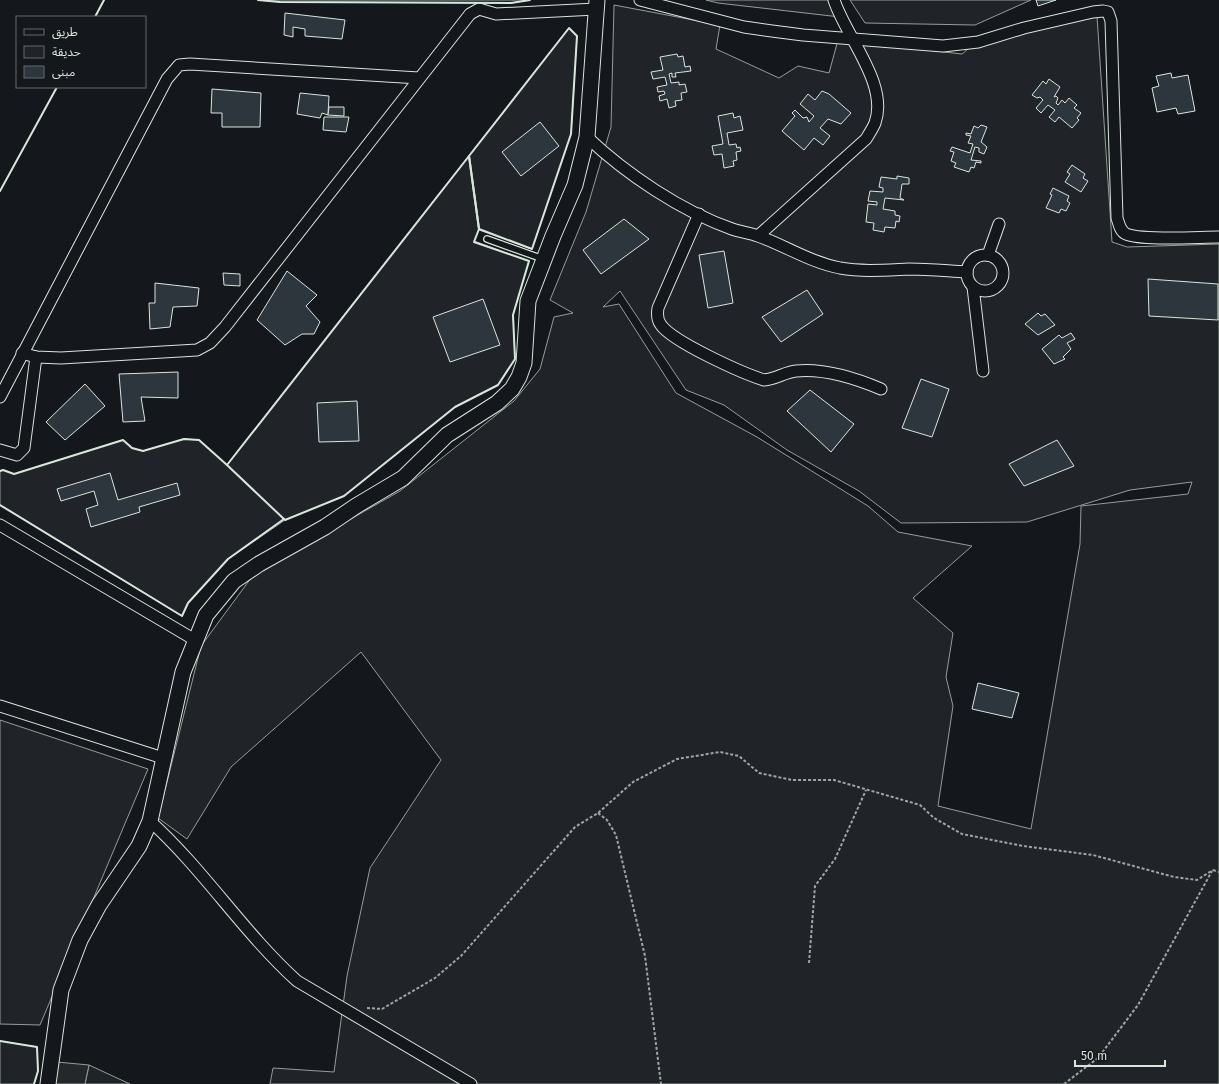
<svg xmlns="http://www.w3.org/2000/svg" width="1219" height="1084" font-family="'Fira Sans','Noto Sans Arabic',sans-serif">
  <rect width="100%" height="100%" fill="#14181c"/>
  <!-- green -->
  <g fill="#202428" stroke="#939e99" fill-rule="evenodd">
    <path d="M258,0H530L511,3L280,2Z"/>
    <path d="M706,0H829L840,17L718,3Z"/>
    <path d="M850,0H1031L975,25L865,23Z"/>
    <path d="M614,5L720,25L716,49L779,78L798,66L829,73L838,40L962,54L980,39L1097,16L1112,242L1127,247L1219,244V1084H270L273,1068L334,1072L347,976L370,868L441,760L361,652L231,767L187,839L158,818L201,646L254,574L400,491L514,401L540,369L554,317L573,313L550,300L586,212L611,127ZM620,291L686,390L724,405L787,450L859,491L901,523L1027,522L1130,490L1192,482L1188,494L1081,506L1080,544L1031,829L938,806L953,706L946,677L953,633L913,598L972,546L898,532L868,506L757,437L676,393L619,304L603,307Z"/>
    <path d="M569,28L577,36L571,134L532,249L479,230L474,241L529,261L513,315L515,359L498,385L455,407L344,496L285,520L228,559L188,603L182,616L0,505V471L3,470L14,474L123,440L132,448L143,451L184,439L199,440L227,465Z"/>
    <path d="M0,720L148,769L40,1025L0,1024Z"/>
    <path d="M0,1041L37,1047L38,1071L34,1084H0Z"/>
    <path d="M89,1065L130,1084H85Z"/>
  </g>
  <!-- parking -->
  <path fill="#24282b" stroke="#939e99" d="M57,1062L89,1065L85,1084H53Z"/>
  <!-- building -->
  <g fill="#2c363c" stroke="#d8e6dc">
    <path d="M1036,0H1056L1038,6Z"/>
    <path d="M285,13L345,20L342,39L305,36V29L293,27V37L284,35Z"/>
    <path d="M677,54L678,57L683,56L685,67L690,66L691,71L675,73L676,77H672V73L669,74L671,83L679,82V85L685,84L687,92L681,93L682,100L675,101L676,106L669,108L667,99L660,101L659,96L665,94L664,91L658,92L657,87L667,85L665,77L653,79L651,72L663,70L660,57Z"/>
    <path d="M1171,73L1172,78L1188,75L1195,111L1178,114L1176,108L1157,112L1152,88L1159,86L1156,76Z"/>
    <path d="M1049,79L1060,87L1054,97L1056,96L1058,98L1056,103L1058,105L1062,100L1065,103L1069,98L1077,105L1074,108L1081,113L1077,118L1079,120L1072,128L1059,117L1055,122L1049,117L1055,110L1048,105L1041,113L1036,108L1043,100L1040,97L1037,98L1032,95L1043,81L1046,84Z"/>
    <path d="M212,89L261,93L260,127H222V113H211Z"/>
    <path d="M822,91L829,94L851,113L841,124L828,119L820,128L830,136L823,145L814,138L804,150L782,131L795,116L792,113L795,110L803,118L807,117L809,122L814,116L800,104L808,94L815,100Z"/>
    <path d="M300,93L329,96L328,115L322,113L320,118L297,114Z"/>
    <path d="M329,107H344V116L328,115Z"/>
    <path d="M733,113L734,118L740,116L743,130L727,133L729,145L736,144L737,148L740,147L741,151L736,152L737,160L733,161L734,166L724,168L722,154L714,155L712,146L723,144L718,116Z"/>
    <path d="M324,117H349L346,132L323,130Z"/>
    <path d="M540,122L559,146L521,176L502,152Z"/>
    <path d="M981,125L987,127L981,142L987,147L984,154L979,152V148L975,147L971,160L981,161V163L976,162L974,168L971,167L969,172L954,167L956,163L951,161L954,152L950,151L952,147L970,153L973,144L968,143L971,136L966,135V133L971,134L974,126L978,128Z"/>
    <path d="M1072,165L1085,174L1083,178L1088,181L1081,192L1065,182L1070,174L1067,172Z"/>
    <path d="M897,176L909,178V184H902L900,198L904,200L885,198L883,209L895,211V215L900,216L899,222L896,221L895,228L885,227L884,232L873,230L874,223L866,222L868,204L877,205V202L868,201L870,191L883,192V188L879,187L881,177L897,179Z"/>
    <path d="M1053,188L1069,196L1067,201L1070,203L1066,211L1061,209L1059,213L1046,208L1052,195L1050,194Z"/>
    <path d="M624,219L649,239L601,274L583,250Z"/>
    <path d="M724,251L733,303L708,308L699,255Z"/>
    <path d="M287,271L317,295L306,306L320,322L314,334H302L285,345L257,320Z"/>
    <path d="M223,273L240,274V286L224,285Z"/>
    <path d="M1148,279L1218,284V320L1149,316Z"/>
    <path d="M155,283L199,288L197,306L173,307L170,327L150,329L149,303H155Z"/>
    <path d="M807,290L823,314L781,342L762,317Z"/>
    <path d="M483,299L500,345L450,362L433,317Z"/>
    <path d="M1038,313L1041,316L1045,314L1055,325L1038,335L1025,324Z"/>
    <path d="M1071,333L1075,339L1067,343L1071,349L1063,357L1065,359L1054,364L1042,349L1059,335L1062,338Z"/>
    <path d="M178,372V398L141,397L145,421L123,422L119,374Z"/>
    <path d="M921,379L949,389L932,437L902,428Z"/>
    <path d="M85,384L105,406L65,440L46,422Z"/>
    <path d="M810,390L854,424L831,452L787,411Z"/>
    <path d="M357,401L359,441L319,442L317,403Z"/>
    <path d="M1057,440L1074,466L1024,486L1009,464Z"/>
    <path d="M110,473L118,500L177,483L180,495L139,507L140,512L91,527L86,509L98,505L94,491L61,501L57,489Z"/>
    <path d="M978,683L1019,693L1012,718L972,709Z"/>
  </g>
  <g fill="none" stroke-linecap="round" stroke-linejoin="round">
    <!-- lane casing -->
    <g stroke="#d8e6dc" stroke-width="8">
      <path id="lane" d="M487,239L543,259"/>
    </g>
    <!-- street casing -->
    <g stroke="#d8e6dc" stroke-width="13">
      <g id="street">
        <path d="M640,0L744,27L772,31L803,35L943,46L978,42L1024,28L1093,12L1103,11L1108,12L1111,21L1117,218C1119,224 1120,231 1126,234C1143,241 1198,237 1219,237"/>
        <path d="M587,137C626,174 681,211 732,229C741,232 750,233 758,236C786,246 810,262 840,268C863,272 886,270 909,269C928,269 948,271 967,272"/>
        <path d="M699,214L658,308C657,314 657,320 661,325C673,342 742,373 764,380C776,379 785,372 796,371C825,368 855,378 881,389"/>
        <path d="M758,236L866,139C869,134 873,128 875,123C889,84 846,37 834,0"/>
        <circle cx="985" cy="273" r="18"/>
        <path d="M988,255L999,224"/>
        <path d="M973,287L983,371"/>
        <path d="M22,353L36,357L61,358L197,350L210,343L225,327L470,14L479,9L496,14L596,9"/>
        <path d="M0,397L167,79L179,65L190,64L419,78"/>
        <path d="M0,450L17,455L24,448L36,357"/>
        <path d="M0,525L195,640"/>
        <path d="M0,706L163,758"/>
        <path d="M150,821C204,870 243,932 297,981L471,1084"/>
      </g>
    </g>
    <!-- secondary casing -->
    <g stroke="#d8e6dc" stroke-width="17">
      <path id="secondary" d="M48,1084L61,990L80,940L99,905L139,846L150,821L183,672L206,615L234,581L259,564L325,527L356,506L403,478L447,435L497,403L512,389L519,377L524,363L528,301L553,236L575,185L587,137L597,0"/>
    </g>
    <!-- path -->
    <g stroke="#9da8a2" stroke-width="2" stroke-dasharray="3 2" stroke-linecap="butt">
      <path d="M598,813L607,820L616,835L645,956L661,1084"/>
      <path d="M1213,870L1219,872"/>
      <path d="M809,963L815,886L835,859L866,790"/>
      <path d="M367,1008L382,1009L435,978L461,956L575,827L598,813L633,782L677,759L720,752L739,756L759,773L792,780H834L920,805L934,818L962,834L1023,846L1093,855L1174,877L1197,880L1213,870"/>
      <path d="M1064,1084L1098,1058L1138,1005L1212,871"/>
    </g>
    <!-- lane -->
    <use href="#lane" stroke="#14181c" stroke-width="5.5"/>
    <!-- street -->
    <use href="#street" stroke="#14181c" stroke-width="11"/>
    <!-- secondary -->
    <use href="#secondary" stroke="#14181c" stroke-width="15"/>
    <!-- wall -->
    <g stroke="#d8e6dc" stroke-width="2">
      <path d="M258,0L280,2L511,3L530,0"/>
      <path d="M95,17L104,0"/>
      <path d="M569,28L577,36L571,134L532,249L479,229L469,156Z"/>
      <path d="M469,156L479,229L474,242L529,261L513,315L515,359L498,385L455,407L344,496L285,520L227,465Z"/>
      <path d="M0,191L57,87"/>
      <path d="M0,471L3,470L14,474L123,440L132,448L143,451L184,439L199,440L227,465"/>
      <path d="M0,505L182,616L188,603L228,559L284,519"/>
      <path d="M0,1041L37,1047L38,1071L34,1084"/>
    </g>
  </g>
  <!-- legend -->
  <rect x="16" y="16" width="130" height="72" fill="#14181c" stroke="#626a69"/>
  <rect x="24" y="29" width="20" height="6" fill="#14181c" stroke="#626a69"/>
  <text x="52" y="36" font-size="12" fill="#d8e6dc">طريق</text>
  <rect x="24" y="46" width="20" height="12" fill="#202428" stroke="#626a69"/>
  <text x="52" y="56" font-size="12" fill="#d8e6dc">حديقة</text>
  <rect x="24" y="66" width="20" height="12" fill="#2c363c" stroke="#626a69"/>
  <text x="52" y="76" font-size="12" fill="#d8e6dc">مبنى</text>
  <!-- scale -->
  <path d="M1075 1060v6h90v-6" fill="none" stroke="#d8e6dc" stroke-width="2"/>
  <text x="1081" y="1060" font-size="12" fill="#d8e6dc" stroke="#14181c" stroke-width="3" paint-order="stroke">50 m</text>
</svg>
